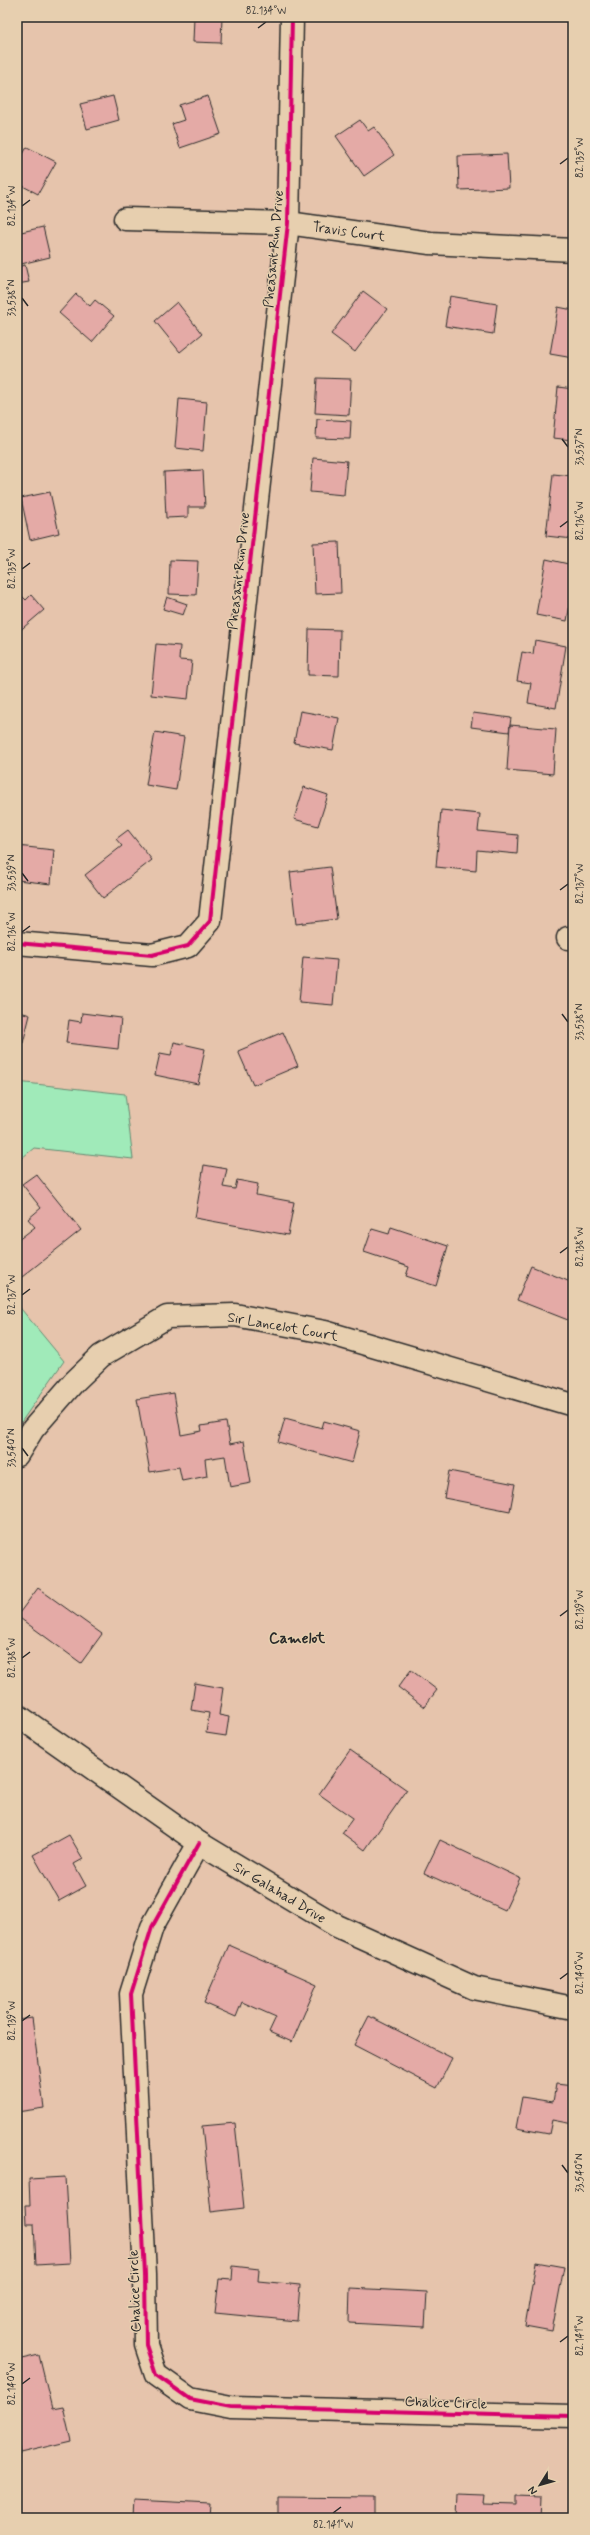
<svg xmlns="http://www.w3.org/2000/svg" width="590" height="2535" font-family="Mynerve,sans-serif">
  <rect width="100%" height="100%" fill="#e6c4ac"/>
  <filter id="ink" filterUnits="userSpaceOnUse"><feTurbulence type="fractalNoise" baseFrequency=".025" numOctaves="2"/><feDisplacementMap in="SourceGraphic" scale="8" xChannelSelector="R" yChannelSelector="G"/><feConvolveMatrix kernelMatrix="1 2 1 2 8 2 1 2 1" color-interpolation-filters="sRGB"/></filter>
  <g filter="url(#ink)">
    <!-- green -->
    <g fill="#a0eab9" stroke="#668a72">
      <path d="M17,1082L125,1094L133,1159L34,1148L17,1162Z"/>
      <path d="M17,1304L64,1361L17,1428Z"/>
    </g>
    <!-- building -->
    <g fill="#e4aaa6" stroke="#2b2b2b">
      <path d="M194,17H222L221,43L193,42Z"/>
      <path d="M113,96L119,120L87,129L80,104Z"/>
      <path d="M208,96L221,134L180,148L172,124L184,120L179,105Z"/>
      <path d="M360,120L368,131L374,127L394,155L364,176L336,136Z"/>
      <path d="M27,147L56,162L38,194L17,183V165Z"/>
      <path d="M507,154L509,188L459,190L458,156Z"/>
      <path d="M43,227L50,257L17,265V233Z"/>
      <path d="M25,265L29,282L17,284V267Z"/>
      <path d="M363,291L387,309L355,352L331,334Z"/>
      <path d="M76,294L90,306L95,300L114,316L92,342L59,313Z"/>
      <path d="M450,296L497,304L493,334L445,326Z"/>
      <path d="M177,302L202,334L180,352L155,321Z"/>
      <path d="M558,307L573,310V358L550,354Z"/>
      <path d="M317,378L351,379L349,415L315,413Z"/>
      <path d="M558,387L573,389V440L553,438Z"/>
      <path d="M179,399L207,402L203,451L175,448Z"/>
      <path d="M317,419L351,421L350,439L316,438Z"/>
      <path d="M313,458L347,461L344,495L310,492Z"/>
      <path d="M203,470L205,507H188V517L166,518L164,472Z"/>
      <path d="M553,474L573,476V539L546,536Z"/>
      <path d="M50,492L59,533L30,540L21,498Z"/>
      <path d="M339,542L341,593L315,594L313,543Z"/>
      <path d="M546,559L573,565V587L567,621L536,615Z"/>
      <path d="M170,560L198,561L196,595L169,594Z"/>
      <path d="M17,591L26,600L31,595L44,610L17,633Z"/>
      <path d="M167,597L187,604L183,615L163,609Z"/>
      <path d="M309,629L340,630L339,676L308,675Z"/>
      <path d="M535,640L566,646L556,708L528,703L531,683L517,681L522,652L533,654Z"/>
      <path d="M156,644L180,646L179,660L192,661L188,699L151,695Z"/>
      <path d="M300,711L339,718L333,750L294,743Z"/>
      <path d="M473,713L511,718L509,732L471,727Z"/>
      <path d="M510,725L556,729L553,774L507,770Z"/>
      <path d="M155,732L184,737L176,790L146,785Z"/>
      <path d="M304,787L328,795L318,826L294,819Z"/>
      <path d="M441,810L480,814L478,831L518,835L517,854L477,850L476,871L436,867Z"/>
      <path d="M128,830L152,860L103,898L85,875L122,846L116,839Z"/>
      <path d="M17,846L54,850L51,884L17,880Z"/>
      <path d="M330,867L337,919L296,924L290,872Z"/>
      <path d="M303,957L337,960L333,1005L299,1002Z"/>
      <path d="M17,1011L30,1015L23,1043L17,1042Z"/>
      <path d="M82,1013L121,1018L118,1049L66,1043L69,1020L81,1022Z"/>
      <path d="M283,1032L298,1066L253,1085L238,1051Z"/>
      <path d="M174,1042L205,1049L198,1084L155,1075L160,1053L171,1055Z"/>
      <path d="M204,1165L227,1169L223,1187L235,1189L237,1180L258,1184L256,1195L294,1202L288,1235L195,1218Z"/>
      <path d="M36,1174L81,1230L22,1277L17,1271V1241L35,1227L28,1219L41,1208L22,1184Z"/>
      <path d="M391,1227L448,1246L436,1286L406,1276L409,1267L364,1252L372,1229L389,1234Z"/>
      <path d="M531,1266L573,1283V1322L517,1300Z"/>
      <path d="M174,1393L181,1435L202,1431L201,1426L226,1422L230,1444L244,1441L251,1483L230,1487L225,1456L205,1459L207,1476L182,1481L179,1467L150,1472L137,1399Z"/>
      <path d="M285,1418L322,1428L324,1421L360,1431L352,1463L278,1442Z"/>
      <path d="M449,1471L515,1484L510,1511L444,1498Z"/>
      <path d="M38,1588L102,1634L81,1663L17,1616Z"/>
      <path d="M411,1670L437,1690L424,1707L398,1687Z"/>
      <path d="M195,1683L223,1688L219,1715L229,1717L226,1736L206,1733L209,1713L191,1710Z"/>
      <path d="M350,1750L407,1790L365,1850L342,1833L353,1818L319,1794Z"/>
      <path d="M69,1835L83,1859L74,1864L86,1886L59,1901L33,1855Z"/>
      <path d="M440,1840L520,1878L505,1910L424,1873Z"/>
      <path d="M229,1945L317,1984L292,2042L269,2032L276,2017L242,2002L236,2017L204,2003Z"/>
      <path d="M369,2016L452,2058L437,2088L354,2045Z"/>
      <path d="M32,2018L44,2108L17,2112V2020Z"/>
      <path d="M556,2084L573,2086V2124L552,2120L549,2134L516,2128L522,2097L553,2102Z"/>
      <path d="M235,2123L244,2208L211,2212L202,2126Z"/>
      <path d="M65,2177L70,2263L36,2265L34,2224H26L25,2205H30L29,2179Z"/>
      <path d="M536,2262L564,2267L552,2331L525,2326Z"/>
      <path d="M233,2266L259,2269L258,2281L300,2285L297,2321L215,2313L219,2279L232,2280Z"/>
      <path d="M350,2288L427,2292L425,2327L349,2323Z"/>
      <path d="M39,2355L52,2409L63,2407L71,2441L20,2453L17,2440V2360Z"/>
      <path d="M458,2494L485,2495L484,2503L516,2504V2496L542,2497L541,2518H457Z"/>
      <path d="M279,2497L374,2498V2518H279Z"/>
      <path d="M134,2500L211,2504L210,2518H133Z"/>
    </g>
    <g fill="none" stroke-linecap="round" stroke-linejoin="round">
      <!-- minor casing -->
      <g stroke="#2b2b2b" stroke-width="25">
        <g id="minor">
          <path d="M125,219L288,223L430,243L573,250"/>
          <path d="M568,938H573"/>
          <path d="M17,943L152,955L188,946L210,921L288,223L292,17"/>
          <path d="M17,1455L33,1429L74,1382L101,1356L167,1317L235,1315L325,1332L573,1405"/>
          <path d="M17,1715L199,1843L337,1926L474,1988L573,2008"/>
          <path d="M199,1843L152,1927L131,1994L145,2275L146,2345L156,2375L190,2399L231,2407L573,2416"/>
        </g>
      </g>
      <!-- minor -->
      <use href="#minor" stroke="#e7cfaf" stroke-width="22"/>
      <!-- cycleway casing -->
      <g stroke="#e7cfaf" stroke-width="6">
        <g id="cycleway">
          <path d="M17,943L152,955L188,946L210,921L288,223L292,17"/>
          <path d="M199,1843L152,1927L131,1994L145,2275L146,2345L156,2375L190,2399L231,2407L573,2416"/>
        </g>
      </g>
      <!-- cycleway -->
      <use href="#cycleway" stroke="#d6006c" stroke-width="4"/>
    </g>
  </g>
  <!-- ticks -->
  <path fill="none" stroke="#2b2b2b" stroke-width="1.5" d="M258,28L266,22M560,164L568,158M22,206L30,200M22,298L28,306M562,439L568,447M560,527L568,521M22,569L30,563M22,873L28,881M560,890L568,884M22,932L30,926M562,1014L568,1022M560,1253L568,1247M22,1295L30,1289M22,1448L28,1456M560,1616L568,1610M22,1658L30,1652M560,1979L568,1973M22,2021L30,2015M562,2165L568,2173M560,2342L568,2336M22,2384L30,2378M333,2513L341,2507"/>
  <g text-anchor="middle" stroke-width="3" stroke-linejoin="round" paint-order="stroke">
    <!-- street labels -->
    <g font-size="14" fill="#2b2b2b" stroke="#e7cfaf">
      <text transform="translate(349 231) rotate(8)" y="5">Travis Court</text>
      <text transform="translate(273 249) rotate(-85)" y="5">Pheasant Run Drive</text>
      <text transform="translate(238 571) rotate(-84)" y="5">Pheasant Run Drive</text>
      <text transform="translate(283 1326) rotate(10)" y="5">Sir Lancelot Court</text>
      <text transform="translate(280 1892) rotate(31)" y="5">Sir Galahad Drive</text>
      <text transform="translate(134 2291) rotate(-92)" y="5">Chalice Circle</text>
      <text transform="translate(446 2402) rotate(2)" y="5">Chalice Circle</text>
    </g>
    <!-- neighbourhood labels -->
    <g font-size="15" font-weight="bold" fill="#2b2b2b" stroke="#e7cfaf">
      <text x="297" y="1643">Camelot</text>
    </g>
  </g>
  <!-- margin -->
  <rect width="590" height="2535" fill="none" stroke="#e7cfaf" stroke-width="44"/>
  <!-- north arrow -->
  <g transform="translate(540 2485) rotate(233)" stroke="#e7cfaf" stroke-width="3" paint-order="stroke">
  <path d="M0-3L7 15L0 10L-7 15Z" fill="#2b2b2b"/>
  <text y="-6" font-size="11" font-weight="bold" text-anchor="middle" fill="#2b2b2b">N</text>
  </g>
  <rect x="22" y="22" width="546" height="2491" fill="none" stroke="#2b2b2b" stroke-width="1.5"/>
  <g font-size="10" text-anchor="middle" fill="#2b2b2b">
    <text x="266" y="14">82.134°W</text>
    <text transform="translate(579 158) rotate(-90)" y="4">82.135°W</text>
    <text transform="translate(11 206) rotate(-90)" y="4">82.134°W</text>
    <text transform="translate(11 298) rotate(-90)" y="4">33.538°N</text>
    <text transform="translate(579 447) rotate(-90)" y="4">33.537°N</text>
    <text transform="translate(579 521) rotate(-90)" y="4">82.136°W</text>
    <text transform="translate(11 569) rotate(-90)" y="4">82.135°W</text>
    <text transform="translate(11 873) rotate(-90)" y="4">33.539°N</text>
    <text transform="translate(579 884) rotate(-90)" y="4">82.137°W</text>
    <text transform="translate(11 932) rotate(-90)" y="4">82.136°W</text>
    <text transform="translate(579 1022) rotate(-90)" y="4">33.538°N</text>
    <text transform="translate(579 1247) rotate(-90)" y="4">82.138°W</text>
    <text transform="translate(11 1295) rotate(-90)" y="4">82.137°W</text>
    <text transform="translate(11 1448) rotate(-90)" y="4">33.540°N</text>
    <text transform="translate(579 1610) rotate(-90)" y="4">82.139°W</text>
    <text transform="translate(11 1658) rotate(-90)" y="4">82.138°W</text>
    <text transform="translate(579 1973) rotate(-90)" y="4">82.140°W</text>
    <text transform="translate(11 2021) rotate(-90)" y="4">82.139°W</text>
    <text transform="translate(579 2173) rotate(-90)" y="4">33.540°N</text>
    <text transform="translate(579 2336) rotate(-90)" y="4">82.141°W</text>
    <text transform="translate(11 2384) rotate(-90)" y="4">82.140°W</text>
    <text x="333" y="2528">82.141°W</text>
  </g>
</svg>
